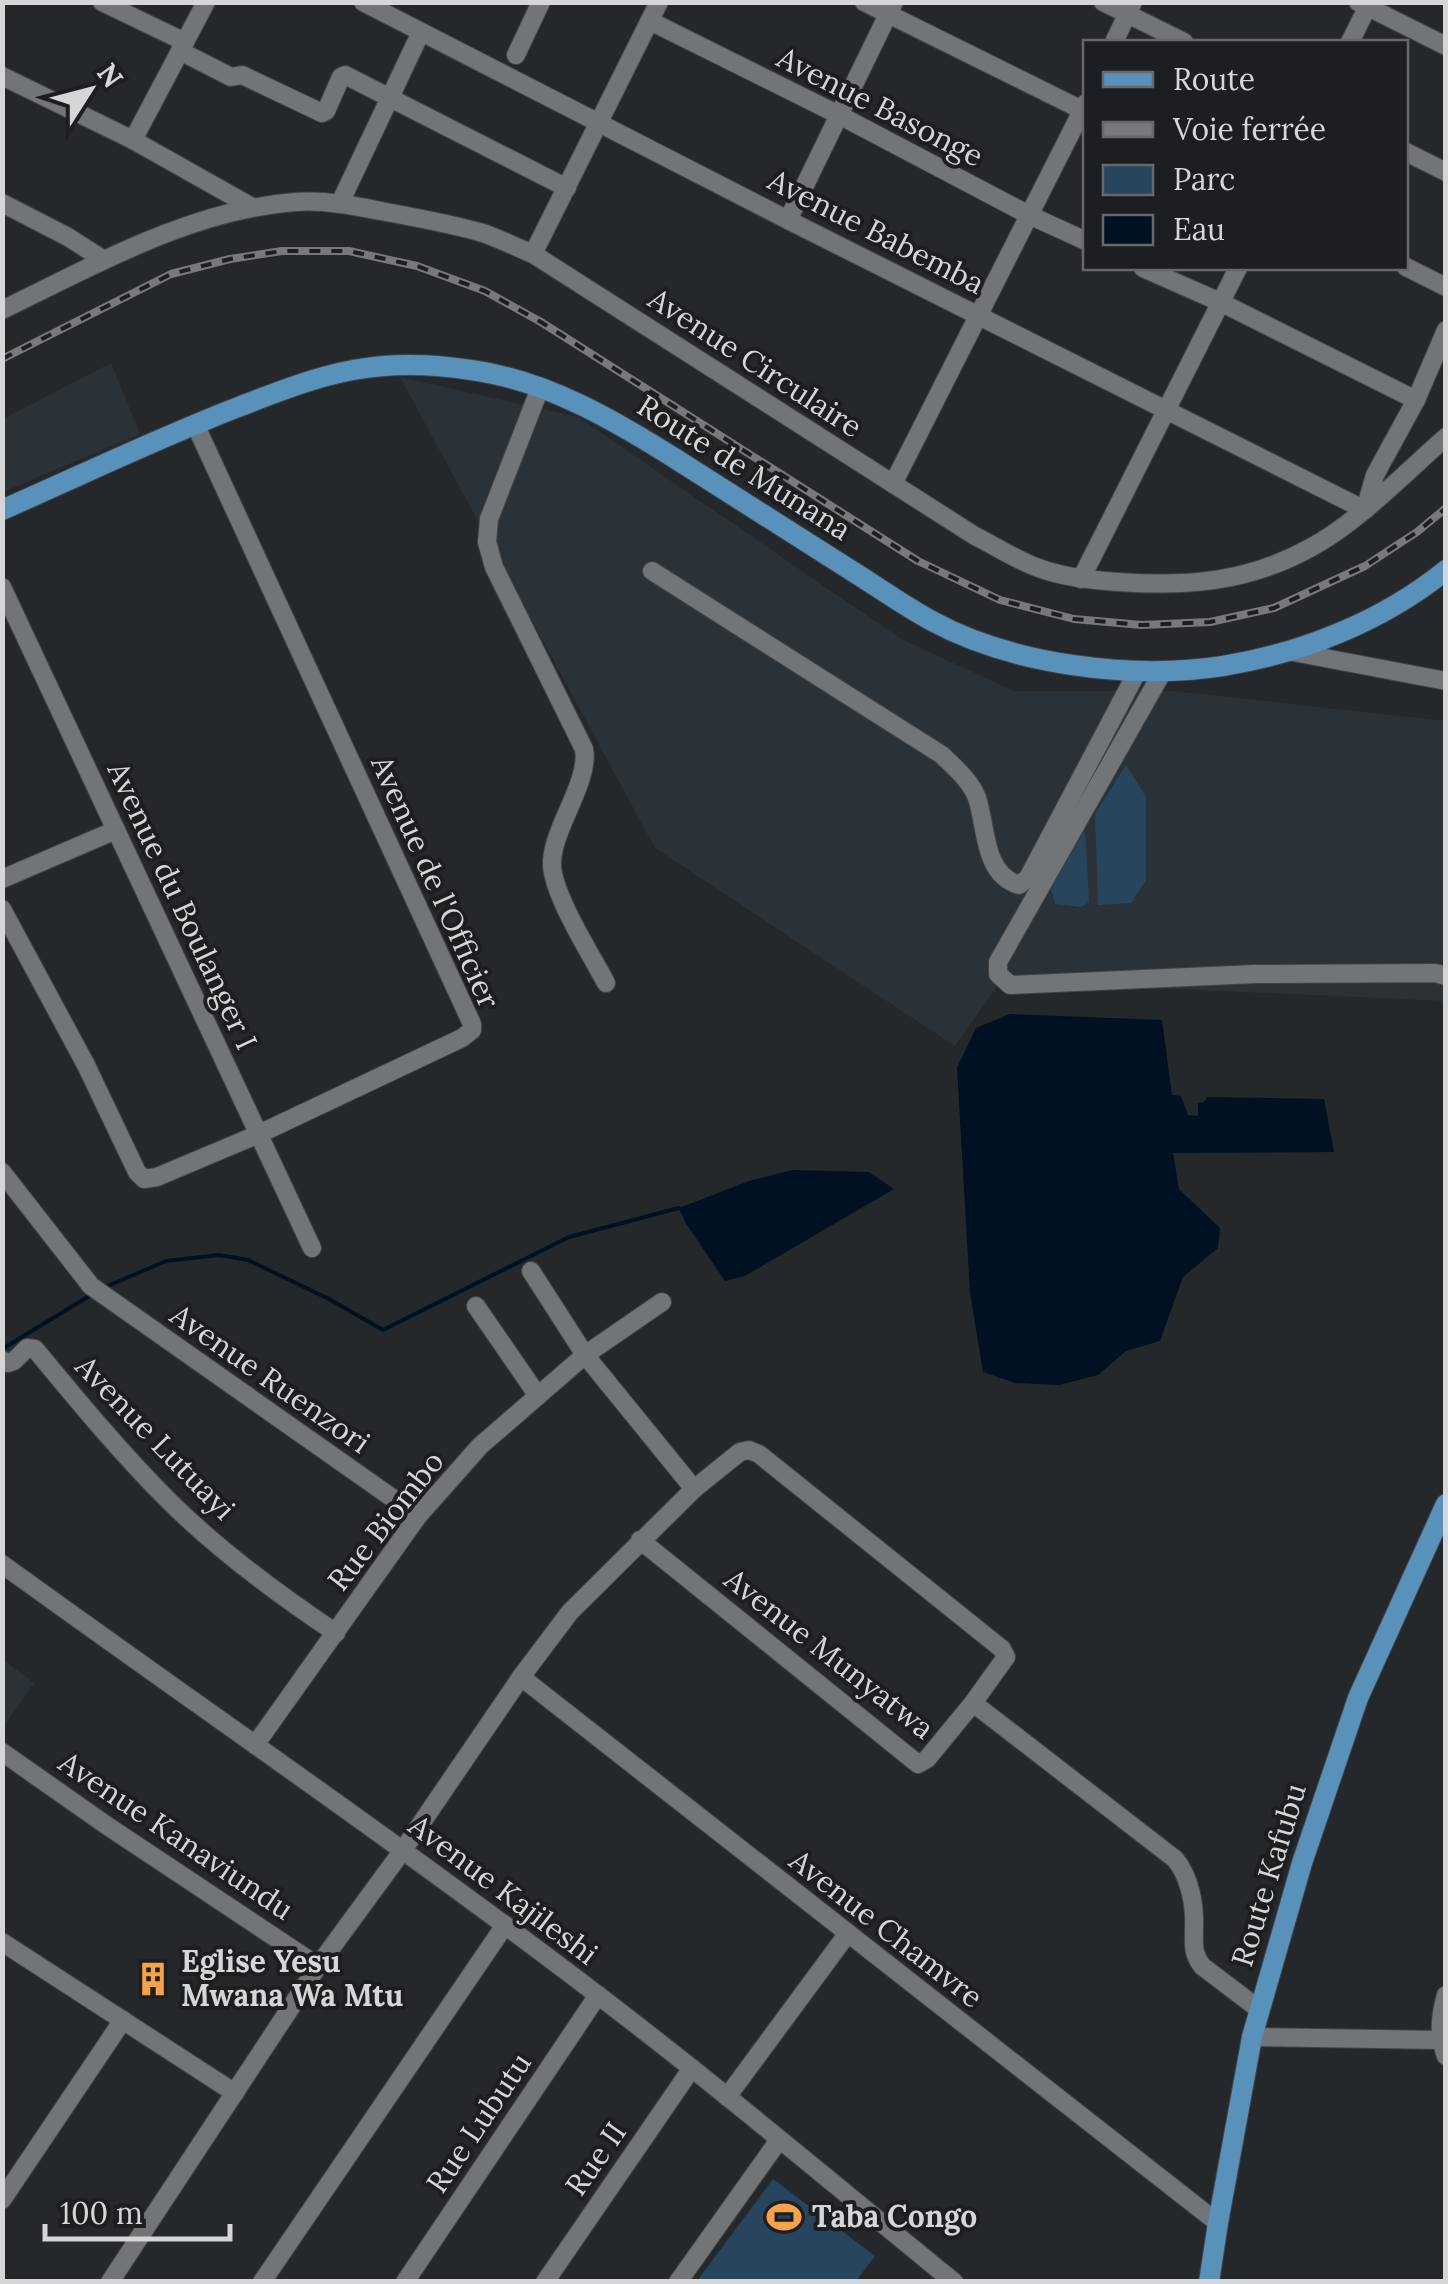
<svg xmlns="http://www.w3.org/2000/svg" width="1448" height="2284" font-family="Lora,serif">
  <rect width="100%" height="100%" fill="#25282a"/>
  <!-- built -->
  <g fill="#2a3238">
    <path d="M111,363L140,434L3,492V419Z"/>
    <path d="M400,377L578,417L901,639L1014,691H1174L1445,721V1001L1001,981L955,1046L655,848Z"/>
    <path d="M3,1660L34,1683L3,1727Z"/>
  </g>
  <!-- green -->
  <g fill="#27465e">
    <path d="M1126,765L1146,797V880L1131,903L1098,905L1095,814Z"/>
    <path d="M1085,830L1089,902L1081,907L1055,904L1051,889Z"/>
    <path d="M773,2179L875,2256L856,2281H697Z"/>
  </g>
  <!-- water -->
  <g fill="#012">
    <path d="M1010,1014L1162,1020L1172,1095L1181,1096L1188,1115L1198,1116V1103L1204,1102L1207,1097L1324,1099L1334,1152L1173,1153L1179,1189L1220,1228L1218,1248L1183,1277L1160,1341L1126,1351L1098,1375L1059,1385L1015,1383L983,1372L970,1293L957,1068L976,1028Z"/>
    <path d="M792,1170L869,1172L894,1189L745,1276L725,1281L685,1222L679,1208L749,1181Z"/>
  </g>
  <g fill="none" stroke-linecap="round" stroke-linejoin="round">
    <!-- stream -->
    <g stroke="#012" stroke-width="4">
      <path d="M103,1288L166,1261L219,1255L248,1260L329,1299L383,1330L569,1237L679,1208"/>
      <path d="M2,1349L91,1295"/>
    </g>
    <!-- minor casing -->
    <g stroke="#414446" stroke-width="20">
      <g id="minor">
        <path d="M102,2L185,42"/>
        <path d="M363,2L788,220L1365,510L1375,475L1416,400L1446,330"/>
        <path d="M864,2L1086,112"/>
        <path d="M1103,2L1184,42"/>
        <path d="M1358,2L1446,46"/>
        <path d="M650,21L839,115L1029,215L1086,241"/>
        <path d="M1114,42L1133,2"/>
        <path d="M1350,42L1370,2"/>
        <path d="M180,51L231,77L242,75L322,113L326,111L341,77L345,75L567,188"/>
        <path d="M516,55L541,2"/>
        <path d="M2,76L133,140L252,207"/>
        <path d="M133,140L206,2"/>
        <path d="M1406,152L1446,172"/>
        <path d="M2,203L68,237L104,260"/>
        <path d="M340,203L421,32"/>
        <path d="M788,220L894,2"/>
        <path d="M533,254L659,2"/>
        <path d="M1406,267L1446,287"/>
        <path d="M1143,268L1220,302L1416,400"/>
        <path d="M2,310C95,265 191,210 295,202C326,200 356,206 386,212C419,218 451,224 483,233C500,239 516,247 533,254L975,536C995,546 1015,559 1036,567C1062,577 1090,580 1118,582C1187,587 1248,582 1310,548C1357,523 1405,473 1446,437"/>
        <path d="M540,388L489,519L487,542L494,567L584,749C590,781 554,826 552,861C550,891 591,954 606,983"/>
        <path d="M893,484L1086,103"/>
        <path d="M652,571L942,755C954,767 971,781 977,798C987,828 983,874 1019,885L1028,878L1137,672"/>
        <path d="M1081,579L1238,268"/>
        <path d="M2,587L312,1248"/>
        <path d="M1288,651L1446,681"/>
        <path d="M1163,671L998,962V974L1010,985L1255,974L1435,973L1446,976"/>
        <path d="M2,879L116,830"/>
        <path d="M2,909L86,1065L137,1172L144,1179L157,1177L259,1134L462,1038L472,1030V1024L195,424"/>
        <path d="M2,1172L91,1286L418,1516"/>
        <path d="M531,1271L585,1355L662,1302"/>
        <path d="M476,1306L538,1396"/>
        <path d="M2,1360L8,1363L14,1361L27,1348L35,1349C78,1401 120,1452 167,1499C218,1550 276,1593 336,1633"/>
        <path d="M2,1564C201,1708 404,1847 599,1996C720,2088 836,2186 954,2282"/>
        <path d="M521,1677L1218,2223"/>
        <path d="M973,1703L1175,1859C1190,1877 1195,1905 1194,1928C1194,1943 1192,1953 1202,1966L1260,2010"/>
        <path d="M255,1745L418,1516L480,1446L585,1355L694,1489"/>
        <path d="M2,1752L106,1825L318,1966"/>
        <path d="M2,1942L235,2093"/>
        <path d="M1446,1995C1440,2016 1438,2035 1446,2056"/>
        <path d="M1252,2037L1439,2040"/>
        <path d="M727,2097L848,1933"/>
        <path d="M2,2200L123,2020"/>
        <path d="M110,2282L318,1966L403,1850L521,1677L570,1612L694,1489L740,1452L749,1450L759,1454L1002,1649L1006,1657L973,1703L927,1759L918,1764L640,1540"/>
        <path d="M262,2282L505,1925"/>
        <path d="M405,2282L598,1995"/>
        <path d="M545,2282L692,2068"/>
        <path d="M678,2282L779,2140"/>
      </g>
    </g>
    <!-- major casing -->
    <g stroke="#414446" stroke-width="22">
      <g id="major">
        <path d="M2,510C82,475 160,437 241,406C277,392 315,377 353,370C391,363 433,364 471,370C546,380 616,421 679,461C737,498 794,534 852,571C878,587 904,606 932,621C1013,665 1133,680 1223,666C1303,653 1383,621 1446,570"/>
        <path d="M1209,2282L1218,2223L1252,2037L1302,1863L1358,1698L1446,1504"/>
      </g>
    </g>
    <!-- minor -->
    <use href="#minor" stroke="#727578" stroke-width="18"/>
    <!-- major -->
    <use href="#major" stroke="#5891ba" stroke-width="20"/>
    <!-- rail casing -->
    <g stroke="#77797b" stroke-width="8">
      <path id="rail" d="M2,359L171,274L230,259L282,251H349L417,266L485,291L541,322L918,561L1000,600L1074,619L1142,625L1210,622L1274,608L1365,566L1417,532L1446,508"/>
    </g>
    <!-- rail -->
    <use href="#rail" stroke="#1c1e21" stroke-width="4" stroke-dasharray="11" stroke-linecap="butt"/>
  </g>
  <!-- icons -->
  <defs>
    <g id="building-bare" transform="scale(2.7)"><path d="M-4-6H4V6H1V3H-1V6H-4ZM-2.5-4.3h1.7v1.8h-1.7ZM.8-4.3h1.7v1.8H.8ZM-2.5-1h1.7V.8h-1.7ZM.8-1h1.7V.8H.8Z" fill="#f7a149" stroke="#1c1e21" stroke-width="2.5" paint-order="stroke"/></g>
    <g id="stadium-bare" transform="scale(2.7)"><path d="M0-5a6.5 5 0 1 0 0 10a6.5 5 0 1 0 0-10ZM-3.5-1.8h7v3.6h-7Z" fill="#f7a149" stroke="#1c1e21" stroke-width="2.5" paint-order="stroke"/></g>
  </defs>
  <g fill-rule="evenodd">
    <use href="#building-bare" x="153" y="1979"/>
    <use href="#stadium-bare" x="784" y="2217"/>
  </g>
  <g text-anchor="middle" stroke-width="8" stroke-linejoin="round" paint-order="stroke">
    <!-- street labels -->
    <g font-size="30" fill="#d4d6d7" stroke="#1c1e21">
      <text transform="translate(880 107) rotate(27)" y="10">Avenue Basonge</text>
      <text transform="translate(876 232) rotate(27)" y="10">Avenue Babemba</text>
      <text transform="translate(755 363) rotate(33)" y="10">Avenue Circulaire</text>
      <text transform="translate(744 468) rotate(32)" y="10">Route de Munana</text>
      <text transform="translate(435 882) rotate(66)" y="10">Avenue de l'Officier</text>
      <text transform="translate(182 906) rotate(65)" y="10">Avenue du Boulanger I</text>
      <text transform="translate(270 1379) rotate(35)" y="10">Avenue Ruenzori</text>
      <text transform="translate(155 1438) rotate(46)" y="10">Avenue Lutuayi</text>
      <text transform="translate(386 1521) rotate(-52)" y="10">Rue Biombo</text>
      <text transform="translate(829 1654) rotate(38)" y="10">Avenue Munyatwa</text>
      <text transform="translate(176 1836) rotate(34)" y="10">Avenue Kanaviundu</text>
      <text transform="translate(1269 1875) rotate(-73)" y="10">Route Kafubu</text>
      <text transform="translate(503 1890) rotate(37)" y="10">Avenue Kajileshi</text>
      <text transform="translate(886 1929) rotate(38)" y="10">Avenue Chamvre</text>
      <text transform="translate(479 2123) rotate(-56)" y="10">Rue Lubutu</text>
      <text transform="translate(596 2159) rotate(-55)" y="10">Rue II</text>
    </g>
    <!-- poi labels -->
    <g font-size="30" font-weight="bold" fill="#d4d6d7" stroke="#1c1e21" text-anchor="start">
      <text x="181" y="1972">Eglise Yesu<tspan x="181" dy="34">Mwana Wa Mtu</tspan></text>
      <text x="812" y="2227">Taba Congo</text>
    </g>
  </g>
  <!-- border -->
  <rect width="1448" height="2284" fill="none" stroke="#d4d6d7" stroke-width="10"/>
  <!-- legend -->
  <rect x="1083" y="40" width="325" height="230" fill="#1c1e21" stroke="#66686a" stroke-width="2.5"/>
  <rect x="1103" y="72" width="50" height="15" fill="#5891ba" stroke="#66686a" stroke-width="2.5"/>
  <text x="1173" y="90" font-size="30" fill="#d4d6d7">Route</text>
  <rect x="1103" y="122" width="50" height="15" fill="#77797b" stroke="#66686a" stroke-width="2.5"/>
  <text x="1173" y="140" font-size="30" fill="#d4d6d7">Voie ferrée</text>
  <rect x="1103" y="165" width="50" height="30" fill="#27465e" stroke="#66686a" stroke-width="2.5"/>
  <text x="1173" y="190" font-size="30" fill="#d4d6d7">Parc</text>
  <rect x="1103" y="215" width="50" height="30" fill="#001122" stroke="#66686a" stroke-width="2.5"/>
  <text x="1173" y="240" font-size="30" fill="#d4d6d7">Eau</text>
  <!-- north arrow -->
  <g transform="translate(90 90) rotate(54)" stroke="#1c1e21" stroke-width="8" paint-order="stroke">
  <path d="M0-8L18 38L0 25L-18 38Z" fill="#d4d6d7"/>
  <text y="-15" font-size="28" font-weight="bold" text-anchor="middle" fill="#d4d6d7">N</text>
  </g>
  <!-- scale -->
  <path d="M45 2224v15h185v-15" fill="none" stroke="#d4d6d7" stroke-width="5"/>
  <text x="60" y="2224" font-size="30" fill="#d4d6d7" stroke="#1c1e21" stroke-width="8" paint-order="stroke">100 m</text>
</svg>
